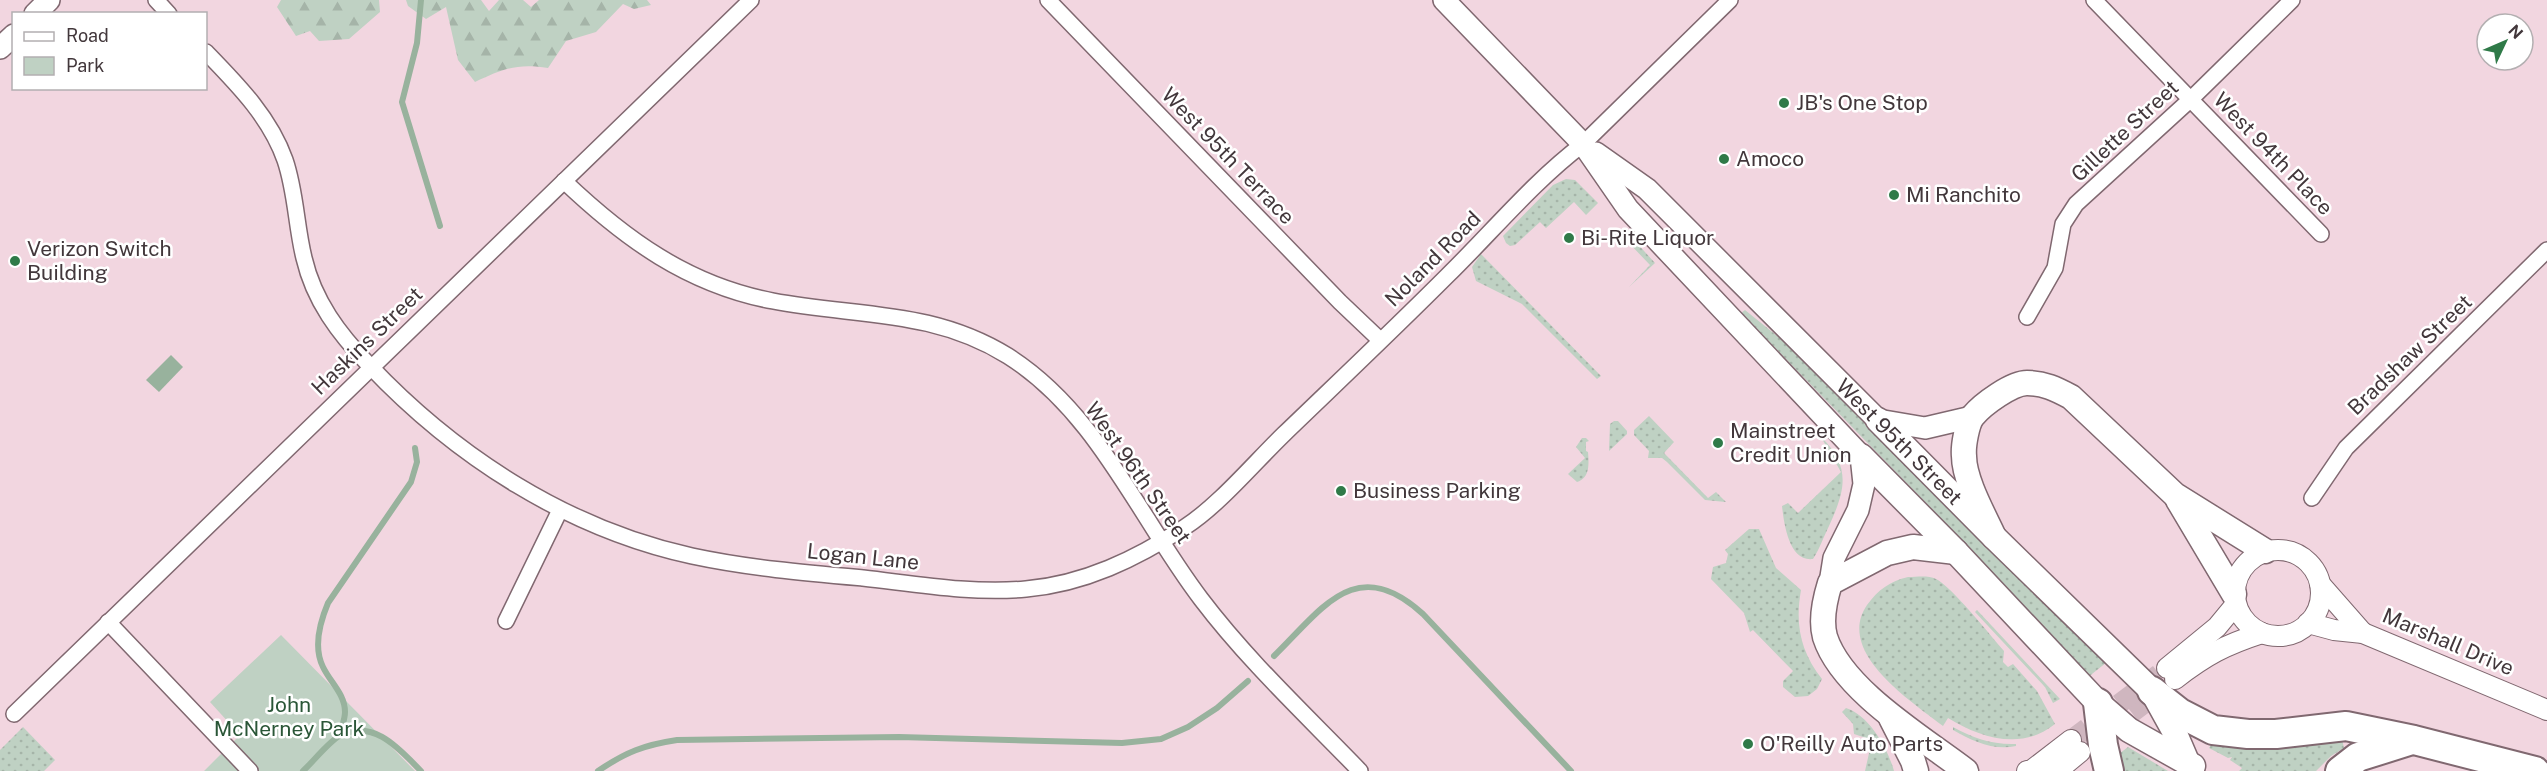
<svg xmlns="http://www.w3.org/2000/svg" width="2547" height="771" font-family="'Public Sans',sans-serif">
  <defs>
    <pattern id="grass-dots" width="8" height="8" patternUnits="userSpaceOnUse" patternTransform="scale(1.5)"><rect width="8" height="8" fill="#bfd1c3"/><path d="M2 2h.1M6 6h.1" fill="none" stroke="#a5b4a8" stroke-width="1.8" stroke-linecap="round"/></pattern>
    <pattern id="forest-firs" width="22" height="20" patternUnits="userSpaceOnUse" patternTransform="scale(1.5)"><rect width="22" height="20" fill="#bfd1c3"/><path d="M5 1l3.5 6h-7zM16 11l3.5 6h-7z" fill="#a5b4a8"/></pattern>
  </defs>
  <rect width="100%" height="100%" fill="#f2d6e0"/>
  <!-- grass -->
  <g fill="url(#grass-dots)">
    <path d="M1566,179L1575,180L1598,203L1586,215L1574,202L1546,228L1540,222L1515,245L1510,246L1506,243L1503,236L1553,185Z"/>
    <path d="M1624,229L1655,263L1629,287L1650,265L1627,241L1621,246L1614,237Z"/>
    <path d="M1481,254L1601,376L1597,379L1522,304L1476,281L1472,267Z"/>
    <path d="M1745,310L1803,357L2107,662L2087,678L1924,501L1741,313Z"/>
    <path d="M1649,416L1674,442L1664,453L1708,498L1716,492L1726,502L1705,500L1667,462L1662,458H1648L1649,451L1634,435V430Z"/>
    <path d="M1614,421H1618L1627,431V434L1609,451L1610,424Z"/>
    <path d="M1821,437C1852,467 1845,491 1829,526C1823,538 1820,548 1813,559C1789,562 1784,524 1782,506L1788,503L1798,513L1841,472Z"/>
    <path d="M1582,438H1586L1589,441L1586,442V451L1588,452C1589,464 1590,478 1577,482L1568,474L1585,458L1576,447Z"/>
    <path d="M1749,529H1759L1776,568L1801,590C1795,624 1800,651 1822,679L1817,689L1808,696L1795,697L1783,687V681L1793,671L1753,630L1750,632L1744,613L1711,579L1713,567L1726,563L1728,554L1725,550Z"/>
    <path d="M1908,577C1917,577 1928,575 1936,579C1951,586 1991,636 2004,651L2003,662L2008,667L2013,664L2037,691L2055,724C2022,751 1980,738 1948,718L1943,726C1911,701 1835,652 1867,605C1878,590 1890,581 1908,577Z"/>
    <path d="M1977,610L2060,699L2053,703L2045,687L1975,612Z"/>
    <path d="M1846,708C1870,716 1888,749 1894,771H1865L1872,740L1854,734L1853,724L1842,712Z"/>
    <path d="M23,727L55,760L44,771H0V750Z"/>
    <path d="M1953,727C1973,738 1993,745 2016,744V746C1994,751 1972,741 1953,730Z"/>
    <path d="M2342,739L2344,748L2331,756L2316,771H2239L2242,768L2230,760L2232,757L2228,758L2209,748L2212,744C2255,754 2298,744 2342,739Z"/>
    <path d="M2128,747L2168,771H2118L2115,757Z"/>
  </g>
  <!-- forest -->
  <g fill="url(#forest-firs)">
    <path d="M281,0H379L380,12L349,39L319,41L310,31L296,36L277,7Z"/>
    <path d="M406,0H481L489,11L499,0H523L531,7L539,0H647L651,5L634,9L623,4L596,32L566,41L548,68C517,63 503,69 475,82L458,60L446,7L426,19L408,6Z"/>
  </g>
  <!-- park -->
  <path fill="#bfd1c3" d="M281,635L415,771H204L240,735L210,702Z"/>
  <!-- water -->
  <path fill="#98b29d" d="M171,355L183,367L159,392L146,380Z"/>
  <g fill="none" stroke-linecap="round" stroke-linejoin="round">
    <!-- stream -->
    <g stroke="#98b29d" stroke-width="6">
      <path d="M421,0L417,43L402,102L440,226"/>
      <path d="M1274,656C1323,608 1356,553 1423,614L1571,771"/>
      <path d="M340,735C341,728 345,720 345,712C345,694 330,682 323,667C313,647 320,622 328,603L411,482L417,462L415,448"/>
      <path d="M303,771C313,762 330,740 341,735C375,719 400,750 421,771"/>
      <path d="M598,771C626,752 644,745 677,740L899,737L1122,743L1161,739L1188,727L1217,708L1248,681"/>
    </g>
    <!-- tertiary-tunnel -->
    <g stroke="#cfb6bf" stroke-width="20" stroke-dasharray="20 10" stroke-linecap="butt">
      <path d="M2108,731L2166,687"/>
      <path d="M2071,740L2167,668"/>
    </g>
    <!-- minor casing -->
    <g stroke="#806870" stroke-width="18">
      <g id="minor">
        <path d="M156,0L169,14"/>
        <path d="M1048,0L1340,302L1380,340"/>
        <path d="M2094,0L2321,234"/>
        <path d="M206,52C237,84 270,117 285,160C296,192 296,226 304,258C314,301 339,334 369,365C456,457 568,529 692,556C748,568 806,573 863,578C916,584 972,594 1026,589C1084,584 1136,559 1185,527C1219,505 1254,463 1284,434C1338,382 1393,330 1447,276C1492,232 1533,182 1583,144L1730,0"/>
        <path d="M564,181C625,239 688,285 773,301C857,317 932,309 1008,356C1098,413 1139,518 1201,599C1248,661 1306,715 1360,771"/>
        <path d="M2027,317L2055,268L2063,224L2076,204L2191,99L2292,0"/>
        <path d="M2312,498L2346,448L2547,250"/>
        <path d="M506,621L560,510"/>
        <path d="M108,622L250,771"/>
        <path d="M14,714L751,0"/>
      </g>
    </g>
    <!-- tertiary casing -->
    <g stroke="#806870" stroke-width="22">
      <g id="tertiary">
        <circle cx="2278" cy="593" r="43"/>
        <path d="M2320,584L2363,633"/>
        <path d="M2308,623L2334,630L2363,633L2547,710"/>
        <path d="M2167,668L2217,627L2236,604"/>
        <path d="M2175,679C2206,655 2225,645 2262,633"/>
        <path d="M2027,771L2032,770L2071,740"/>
        <path d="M2057,771L2080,752"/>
      </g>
    </g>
    <!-- secondary casing -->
    <g stroke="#806870" stroke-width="24">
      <g id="secondary">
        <path d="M1444,0L1583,144L1628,209L1861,456L1864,484L1858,510L1834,558L1830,583"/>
        <path d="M35,14L49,0"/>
        <path d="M0,48L14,35"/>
        <path d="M1596,153L1647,189L1878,420L1925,428L1972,417"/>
      </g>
    </g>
    <!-- primary casing -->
    <g stroke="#806870" stroke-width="27">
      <g id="primary">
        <path d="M1878,420L1994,537L2152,691L2173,729L2191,771"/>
        <path d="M1861,456L1956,552L2098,703L2129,730L2193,766"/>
        <path d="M2178,500L2234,594"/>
        <path d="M1994,537C1984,515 1964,480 1964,456C1963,446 1967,423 1973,416C1983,404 2012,383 2027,383C2044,383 2056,389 2071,397L2175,495L2265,551"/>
        <path d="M1956,552L1913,547L1887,553L1830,583C1825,599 1820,619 1825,637C1842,690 1923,738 1966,771"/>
        <path d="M1891,718L1913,761L1916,771"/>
      </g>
    </g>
    <!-- motorway casing -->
    <g stroke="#806870" stroke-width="32">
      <g id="motorway">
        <path d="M2152,691L2180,713L2213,730L2248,734H2276L2346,726L2414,740L2535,771"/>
        <path d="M2098,703L2103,745L2109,771"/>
        <path d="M2340,771L2358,757L2412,740"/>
      </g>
    </g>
    <!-- minor -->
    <use href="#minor" stroke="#fff" stroke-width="15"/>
    <!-- tertiary -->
    <use href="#tertiary" stroke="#fff" stroke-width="20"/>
    <!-- secondary -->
    <use href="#secondary" stroke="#fff" stroke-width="21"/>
    <!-- primary -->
    <use href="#primary" stroke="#fff" stroke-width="24"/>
    <!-- motorway -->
    <use href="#motorway" stroke="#fff" stroke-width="28"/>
  </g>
  <!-- markers -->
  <g fill="#2f7a48" stroke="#fff" stroke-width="2">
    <circle cx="1784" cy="103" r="6"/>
    <circle cx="1724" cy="159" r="6"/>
    <circle cx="1894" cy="195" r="6"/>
    <circle cx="1569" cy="238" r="6"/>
    <circle cx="15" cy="261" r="6"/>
    <circle cx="1718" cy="443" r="6"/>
    <circle cx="1341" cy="491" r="6"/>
    <circle cx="1748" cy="744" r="6"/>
  </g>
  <g text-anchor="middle" stroke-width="5" stroke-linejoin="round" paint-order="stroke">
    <!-- poi labels -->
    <g font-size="21" fill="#42373b" stroke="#fff" text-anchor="start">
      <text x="1796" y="110">JB's One Stop</text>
      <text x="1736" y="166">Amoco</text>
      <text x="1906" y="202">Mi Ranchito</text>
      <text x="1581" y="245">Bi-Rite Liquor</text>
      <text x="27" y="256">Verizon Switch<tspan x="27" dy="24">Building</tspan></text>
      <text x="1730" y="438">Mainstreet<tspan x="1730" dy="24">Credit Union</tspan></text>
      <text x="1353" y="498">Business Parking</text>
      <text x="1760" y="751">O'Reilly Auto Parts</text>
    </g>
    <!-- street labels -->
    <g font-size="21" fill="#42373b" stroke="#fff">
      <text transform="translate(2125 131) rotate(-43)" y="7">Gillette Street</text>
      <text transform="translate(2273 154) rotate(46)" y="7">West 94th Place</text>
      <text transform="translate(1228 156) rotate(46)" y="7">West 95th Terrace</text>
      <text transform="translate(1433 259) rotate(-45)" y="7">Noland Road</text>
      <text transform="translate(367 341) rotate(-44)" y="7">Haskins Street</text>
      <text transform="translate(2410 355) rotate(-44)" y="7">Bradshaw Street</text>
      <text transform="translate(1899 442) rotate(45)" y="7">West 95th Street</text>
      <text transform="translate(1138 473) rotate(55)" y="7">West 96th Street</text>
      <text transform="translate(863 557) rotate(6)" y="7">Logan Lane</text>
      <text transform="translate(2448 642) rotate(23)" y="7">Marshall Drive</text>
    </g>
    <!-- park labels -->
    <g font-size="21" fill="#2a5637" stroke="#fff">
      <text x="289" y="712">John<tspan x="289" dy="24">McNerney Park</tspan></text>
    </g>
  </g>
  <!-- legend -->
  <rect x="12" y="12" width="195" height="78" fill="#ffffff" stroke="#b3afb1" stroke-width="1.5"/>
  <rect x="24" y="32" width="30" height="9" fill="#ffffff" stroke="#b3afb1" stroke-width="1.5"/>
  <text x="66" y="42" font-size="18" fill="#42373b">Road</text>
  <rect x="24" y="57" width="30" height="18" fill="#bfd1c3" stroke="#b3afb1" stroke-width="1.5"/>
  <text x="66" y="72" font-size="18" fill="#42373b">Park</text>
  <!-- north arrow -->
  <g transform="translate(2505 42) rotate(46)"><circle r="28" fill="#ffffff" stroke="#b3afb1" stroke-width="1.5"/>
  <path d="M0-4.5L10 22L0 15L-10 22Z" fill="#2f7a48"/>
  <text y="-9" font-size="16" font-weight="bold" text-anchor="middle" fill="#42373b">N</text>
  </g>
</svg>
